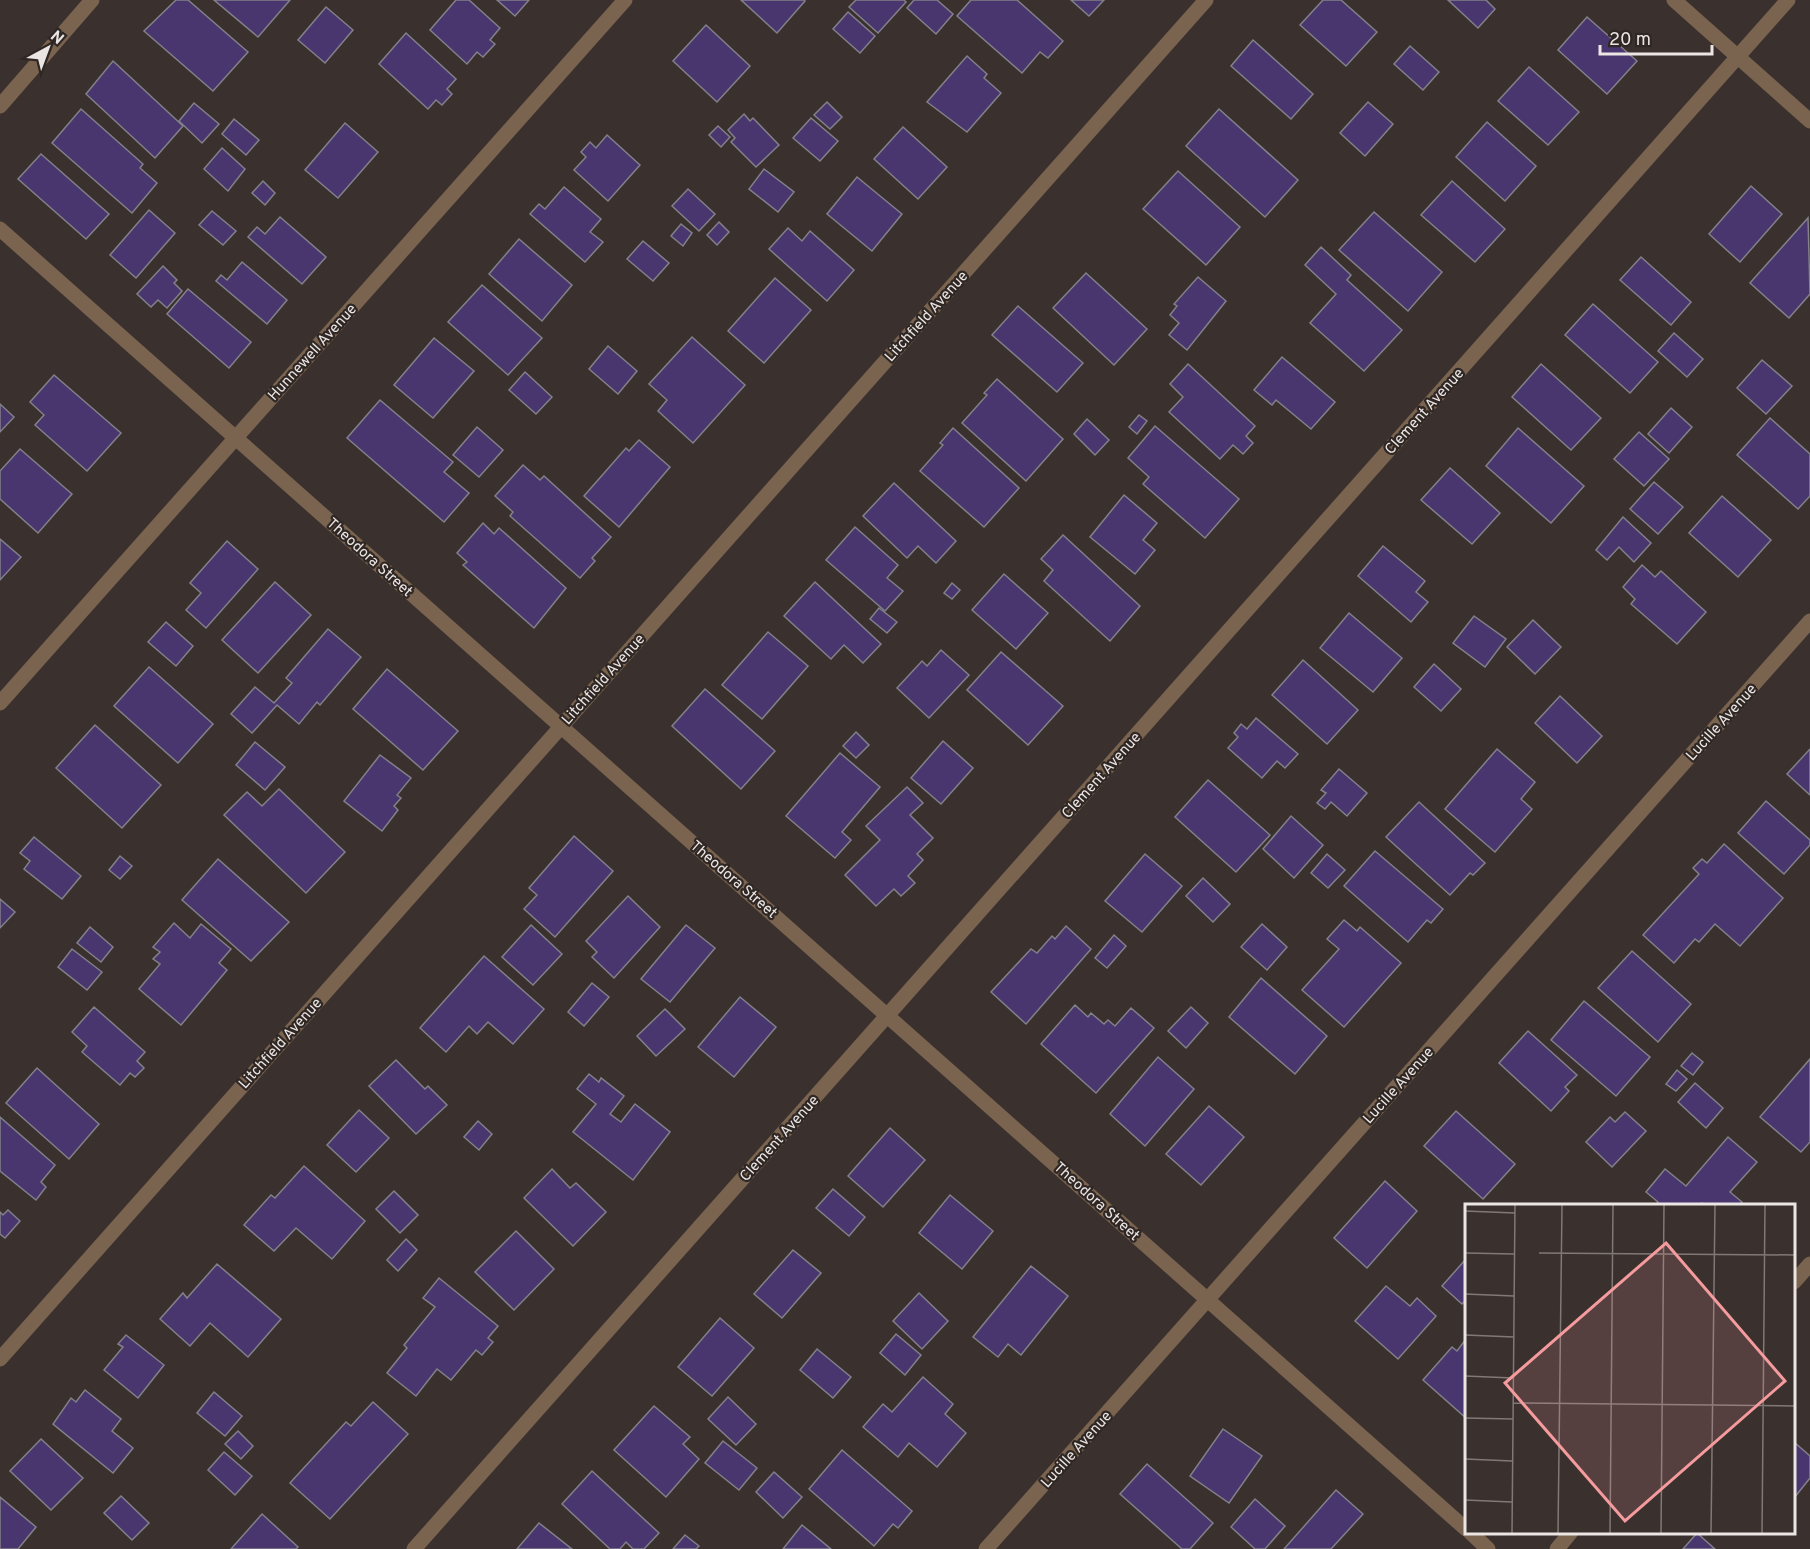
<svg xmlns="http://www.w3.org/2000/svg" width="1810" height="1549" font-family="Overpass,sans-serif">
  <rect width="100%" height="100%" fill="#3a312e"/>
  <!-- building -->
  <g fill="#49366e" stroke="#828089" stroke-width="1.5">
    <path d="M176,0H188L248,52L213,91L144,31Z"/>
    <path d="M214,0H290L258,37Z"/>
    <path d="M456,0H469L500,28L490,40L495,44L483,57L477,52L467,64L430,30Z"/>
    <path d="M497,0H529L515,16Z"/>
    <path d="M741,0H804L805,1L777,33Z"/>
    <path d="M856,0H904L906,2L878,33L849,7Z"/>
    <path d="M914,0H937L953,14L936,34L907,8Z"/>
    <path d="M971,0H1017L1063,41L1048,58L1040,52L1022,73L957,16Z"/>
    <path d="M1071,0H1104L1089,16Z"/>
    <path d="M1323,0H1341L1377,32L1346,66L1300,25Z"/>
    <path d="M1448,0H1486L1495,9L1478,28Z"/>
    <path d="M326,7L353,30L325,63L298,40Z"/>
    <path d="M848,12L875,36L860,53L833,29Z"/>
    <path d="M1587,17L1637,61L1607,94L1558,50Z"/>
    <path d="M706,25L750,66L717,102L673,61Z"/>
    <path d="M406,33L456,79L447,89L452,94L442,105L436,100L428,109L379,64Z"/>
    <path d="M1253,40L1313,94L1291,119L1231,66Z"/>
    <path d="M1410,46L1439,72L1423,90L1394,64Z"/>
    <path d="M967,56L987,74L984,78L1001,93L967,132L927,102Z"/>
    <path d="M113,61L183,126L155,158L86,94Z"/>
    <path d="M1529,67L1579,112L1548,145L1498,101Z"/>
    <path d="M827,102L842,117L830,129L814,115Z"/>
    <path d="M1368,102L1393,124L1365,156L1340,133Z"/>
    <path d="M194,103L219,124L202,143L179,121Z"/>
    <path d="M81,109L143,164L140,168L157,183L132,213L52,143Z"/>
    <path d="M1219,109L1298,180L1265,217L1186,146Z"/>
    <path d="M744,114L750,121L753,118L779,145L756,167L731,142L735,138L728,130Z"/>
    <path d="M811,118L838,141L820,161L793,138Z"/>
    <path d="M234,119L259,140L246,155L222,134Z"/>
    <path d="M1487,122L1536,166L1505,201L1456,157Z"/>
    <path d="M345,123L378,152L338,198L305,170Z"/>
    <path d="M718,126L730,137L721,147L709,135Z"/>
    <path d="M903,127L947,167L918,199L874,159Z"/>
    <path d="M607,135L640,165L608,201L574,170L586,157L581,152L590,142L596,148Z"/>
    <path d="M222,148L245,169L228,191L204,169Z"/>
    <path d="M41,154L109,214L86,239L18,179Z"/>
    <path d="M764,169L794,192L778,212L749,189Z"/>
    <path d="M1178,171L1240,227L1206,265L1143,209Z"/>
    <path d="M857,177L902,214L872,251L827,214Z"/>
    <path d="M263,181L275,193L265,205L252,193Z"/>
    <path d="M1452,181L1505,229L1475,262L1421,215Z"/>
    <path d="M1751,186L1782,214L1740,262L1709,234Z"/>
    <path d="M564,187L601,219L590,232L603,242L585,262L530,214L539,204L545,209Z"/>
    <path d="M688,189L715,214L699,231L672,206Z"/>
    <path d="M149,210L175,233L136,278L110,255Z"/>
    <path d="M212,211L236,231L223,245L199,225Z"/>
    <path d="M1374,212L1442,272L1408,311L1339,250Z"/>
    <path d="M280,217L326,257L302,284L248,237L257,227L265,234Z"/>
    <path d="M1808,218L1810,294L1789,318L1750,283Z"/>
    <path d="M719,222L729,232L717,245L707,235Z"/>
    <path d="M681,224L692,233L683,246L671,236Z"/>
    <path d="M788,228L802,241L810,231L854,270L827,301L769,249Z"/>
    <path d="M519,239L572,285L542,321L489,274Z"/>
    <path d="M643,241L669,263L653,281L627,259Z"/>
    <path d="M1321,247L1351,275L1347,280L1402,330L1364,371L1310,323L1336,294L1305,265Z"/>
    <path d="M1641,257L1691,302L1671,325L1620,280Z"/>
    <path d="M242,262L287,300L267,324L216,281L221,275L227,280Z"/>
    <path d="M163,266L177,280L174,283L182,291L167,308L158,300L151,307L137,294Z"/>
    <path d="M1086,273L1147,329L1114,365L1053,308Z"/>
    <path d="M1198,277L1226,301L1187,350L1169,335L1179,323L1170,315L1177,306L1174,304Z"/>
    <path d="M775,278L811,310L764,363L728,331Z"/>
    <path d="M482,285L542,338L508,375L448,322Z"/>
    <path d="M188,289L251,342L229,368L167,314Z"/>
    <path d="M1593,304L1658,362L1630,393L1565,335Z"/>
    <path d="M1018,306L1083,363L1057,392L992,335Z"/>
    <path d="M1674,333L1703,359L1687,377L1658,351Z"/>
    <path d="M692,337L745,385L693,443L658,411L667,400L649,384Z"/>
    <path d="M434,338L474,371L433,418L394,385Z"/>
    <path d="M608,346L637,371L618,394L589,369Z"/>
    <path d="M1282,357L1335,402L1311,429L1276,400L1272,405L1254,390Z"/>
    <path d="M1762,360L1792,386L1766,414L1737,388Z"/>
    <path d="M1188,364L1255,426L1246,436L1253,443L1243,454L1233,445L1220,459L1169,412L1183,397L1170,384Z"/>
    <path d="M1541,364L1601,418L1571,450L1512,397Z"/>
    <path d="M525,372L552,397L536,414L509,390Z"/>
    <path d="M54,375L121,433L87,471L35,425L44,415L30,402Z"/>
    <path d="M997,379L1063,439L1026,481L962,423L987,395L984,393Z"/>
    <path d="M380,400L453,462L444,472L469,493L444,522L347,438Z"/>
    <path d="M0,404L14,417L0,432Z"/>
    <path d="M1671,408L1692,427L1669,453L1648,434Z"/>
    <path d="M1139,415L1147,421L1137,434L1129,427Z"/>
    <path d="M1770,418L1810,454V496L1798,509L1737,455Z"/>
    <path d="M1087,419L1109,440L1095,455L1074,434Z"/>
    <path d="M1155,426L1239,499L1205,538L1143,484L1149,477L1128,458Z"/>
    <path d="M477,427L503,450L479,477L453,455Z"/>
    <path d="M953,428L1019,488L984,527L920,471L943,445L940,443Z"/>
    <path d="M1518,428L1584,486L1551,523L1486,466Z"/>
    <path d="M1639,432L1669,459L1644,486L1614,459Z"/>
    <path d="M639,440L670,467L619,527L584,496L626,448L629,451Z"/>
    <path d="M20,449L72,494L38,533L0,499V471Z"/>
    <path d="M523,465L540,480L544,476L611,537L592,558L595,561L580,578L510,516L513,512L495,496Z"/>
    <path d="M1450,468L1500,513L1472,544L1421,500Z"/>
    <path d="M1654,482L1683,507L1658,534L1630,509Z"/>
    <path d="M894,483L956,541L936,563L918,546L907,558L863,516Z"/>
    <path d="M1124,495L1157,523L1143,540L1155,550L1135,574L1090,537Z"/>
    <path d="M1722,496L1771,540L1738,577L1689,533Z"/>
    <path d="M1623,517L1651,543L1634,562L1619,547L1607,560L1596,550Z"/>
    <path d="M483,523L494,534L499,528L566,588L534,628L463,565L467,562L457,553Z"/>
    <path d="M855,527L898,565L887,578L903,591L885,611L826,560Z"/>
    <path d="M1063,535L1140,606L1110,641L1044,581L1053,570L1041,559Z"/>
    <path d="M0,539L21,557L0,580Z"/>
    <path d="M227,541L258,569L206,628L186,610L201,593L190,583Z"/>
    <path d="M1383,546L1425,581L1416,592L1428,602L1411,622L1358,576Z"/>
    <path d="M1642,565L1655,577L1661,571L1706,612L1677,644L1631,604L1635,599L1623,587Z"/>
    <path d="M1004,574L1048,613L1016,649L972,610Z"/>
    <path d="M275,582L311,615L258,673L222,640Z"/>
    <path d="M815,582L881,644L863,663L844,645L831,659L784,616Z"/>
    <path d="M952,583L960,590L952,599L944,593Z"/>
    <path d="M879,608L897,622L887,633L870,619Z"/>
    <path d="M1349,613L1402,658L1373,692L1320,648Z"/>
    <path d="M1474,616L1506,639L1485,667L1453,643Z"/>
    <path d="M1533,620L1561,647L1535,674L1507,647Z"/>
    <path d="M166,622L193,646L176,666L148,642Z"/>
    <path d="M328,629L361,657L320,705L317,702L299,724L277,705L252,733L231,714L255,687L274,703L292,683L286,678Z"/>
    <path d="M768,632L808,666L762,719L722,685Z"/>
    <path d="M941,650L969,675L929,718L897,688L922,661L927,666Z"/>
    <path d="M1001,652L1063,706L1028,745L967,690Z"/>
    <path d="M1303,660L1358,710L1327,744L1272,695Z"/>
    <path d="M1434,664L1461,689L1441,711L1414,687Z"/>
    <path d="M149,667L213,724L178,763L114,706Z"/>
    <path d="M387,669L458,731L423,770L353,709Z"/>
    <path d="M705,689L775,751L741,789L672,726Z"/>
    <path d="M1560,696L1602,736L1577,763L1535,723Z"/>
    <path d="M1256,718L1298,754L1285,768L1277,761L1262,778L1228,748L1238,737L1234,733L1241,724L1247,729Z"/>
    <path d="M95,725L161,785L122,828L56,768Z"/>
    <path d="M856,732L869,745L856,758L843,746Z"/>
    <path d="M943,741L973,768L941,804L911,778Z"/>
    <path d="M255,742L285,767L265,790L236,765Z"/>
    <path d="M1497,749L1535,782L1521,799L1532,809L1495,852L1445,809Z"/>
    <path d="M1810,749V795L1787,774Z"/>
    <path d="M840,753L880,787L842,832L851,840L835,858L786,816Z"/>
    <path d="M380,755L411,778L397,795L401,798L394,806L398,810L382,831L344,801Z"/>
    <path d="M1339,769L1367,793L1347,816L1331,802L1325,809L1317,803L1326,793L1321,790Z"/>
    <path d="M1208,780L1270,835L1236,872L1175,817Z"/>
    <path d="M907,787L923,803L910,815L933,838L917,854L923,860L908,876L915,883L901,896L894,889L876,906L845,875L880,840L866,826Z"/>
    <path d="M279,789L345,852L306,893L224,815L247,792L262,806Z"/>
    <path d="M1766,801L1810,840V845L1784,874L1738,833Z"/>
    <path d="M1419,802L1485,863L1473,875L1470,873L1450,895L1386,837Z"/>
    <path d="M1291,816L1323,845L1294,878L1263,849Z"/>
    <path d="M574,836L613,871L555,937L524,909L537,895L529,888Z"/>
    <path d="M34,837L81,876L62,899L24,869L30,861L20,853Z"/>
    <path d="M1724,844L1783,898L1740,946L1715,924L1699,942L1695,939L1674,963L1643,935L1699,874L1693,868L1702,859L1707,863Z"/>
    <path d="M1375,851L1443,909L1431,923L1427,920L1408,942L1344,886Z"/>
    <path d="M1145,854L1182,886L1142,932L1105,901Z"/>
    <path d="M1327,854L1345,870L1328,888L1311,873Z"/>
    <path d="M120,856L132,866L120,879L109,870Z"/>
    <path d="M218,859L289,922L251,961L182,900Z"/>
    <path d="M1203,878L1230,904L1213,922L1186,896Z"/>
    <path d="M628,896L660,927L614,978L592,957L597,952L586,941Z"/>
    <path d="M0,899L15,912L0,928Z"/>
    <path d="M1344,920L1357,931L1360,927L1401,963L1344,1027L1302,990L1339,949L1327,939Z"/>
    <path d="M174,923L190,938L201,924L231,949L219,963L227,970L181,1025L139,989L160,964L153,959L160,952L153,947Z"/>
    <path d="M1262,924L1287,947L1267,970L1241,947Z"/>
    <path d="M531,925L562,954L533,985L502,957Z"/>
    <path d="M686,925L715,948L670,1002L641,979Z"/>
    <path d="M1066,926L1091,949L1026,1024L991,992L1031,949L1037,953L1052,936L1055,939Z"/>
    <path d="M90,927L113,947L101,962L77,943Z"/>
    <path d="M1114,935L1126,946L1107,968L1095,958Z"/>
    <path d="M72,949L102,972L87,990L58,967Z"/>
    <path d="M1632,951L1691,1004L1658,1042L1598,988Z"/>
    <path d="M484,956L544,1009L513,1044L488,1022L477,1034L469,1026L446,1052L420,1028Z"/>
    <path d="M1261,978L1327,1036L1295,1074L1229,1017Z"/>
    <path d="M592,983L609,997L584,1026L568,1012Z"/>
    <path d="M740,997L776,1027L734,1077L698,1047Z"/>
    <path d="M1584,1001L1650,1057L1616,1096L1551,1040Z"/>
    <path d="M1075,1005L1088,1017L1091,1013L1104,1024L1108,1020L1115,1026L1131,1008L1154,1028L1096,1093L1041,1044Z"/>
    <path d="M94,1007L145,1052L137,1061L144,1068L135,1077L130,1073L120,1085L82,1052L87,1046L72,1032Z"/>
    <path d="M1191,1007L1208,1023L1186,1048L1168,1031Z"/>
    <path d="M665,1009L685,1029L656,1056L637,1036Z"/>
    <path d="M1528,1031L1577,1075L1565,1087L1569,1091L1551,1111L1499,1063Z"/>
    <path d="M1692,1053L1703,1062L1693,1075L1681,1066Z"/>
    <path d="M1158,1057L1194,1089L1145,1146L1110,1114Z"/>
    <path d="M1810,1059V1142L1801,1152L1760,1117Z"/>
    <path d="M396,1060L425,1089L428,1086L447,1105L416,1134L369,1086Z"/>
    <path d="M37,1068L99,1124L69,1159L6,1103Z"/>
    <path d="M1677,1070L1687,1079L1676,1091L1666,1084Z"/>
    <path d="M589,1074L599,1082L601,1078L624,1096L610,1114L621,1122L635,1104L670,1132L633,1180L573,1132L596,1104L577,1089Z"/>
    <path d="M1695,1083L1723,1108L1706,1128L1678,1102Z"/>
    <path d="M1209,1106L1244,1137L1201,1185L1166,1154Z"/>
    <path d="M359,1110L389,1138L356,1172L327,1145Z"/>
    <path d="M1456,1111L1515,1164L1483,1199L1424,1146Z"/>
    <path d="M1625,1112L1646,1131L1612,1167L1586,1142L1610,1117L1615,1122Z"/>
    <path d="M0,1117L55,1165L41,1182L46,1187L36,1200L0,1171Z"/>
    <path d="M478,1121L492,1134L479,1150L464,1137Z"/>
    <path d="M890,1128L925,1160L883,1207L848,1176Z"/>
    <path d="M1728,1137L1757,1162L1730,1192L1742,1202L1739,1206H1706L1702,1203L1700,1206H1655L1658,1202L1646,1192L1665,1169L1686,1186Z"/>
    <path d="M304,1166L365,1221L332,1259L296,1228L274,1251L244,1225L271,1195L275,1198Z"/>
    <path d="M552,1169L570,1188L576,1183L606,1212L573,1246L524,1198Z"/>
    <path d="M1385,1181L1417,1211L1367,1268L1334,1238Z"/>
    <path d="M833,1189L865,1217L849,1236L816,1208Z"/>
    <path d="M394,1191L418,1215L400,1233L376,1209Z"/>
    <path d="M950,1195L993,1231L962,1269L919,1233Z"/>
    <path d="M8,1210L20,1221L5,1238L0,1234V1212L3,1215Z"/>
    <path d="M516,1231L554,1269L514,1310L475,1272Z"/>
    <path d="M406,1239L417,1250L398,1271L387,1260Z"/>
    <path d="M793,1250L821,1273L782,1318L754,1294Z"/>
    <path d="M1466,1259V1300L1462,1304L1442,1286Z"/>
    <path d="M217,1264L281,1319L248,1357L210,1323L190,1346L160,1319L183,1293L187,1298Z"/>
    <path d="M1031,1266L1068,1296L1021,1355L1008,1344L998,1357L973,1337Z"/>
    <path d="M439,1278L498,1326L488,1338L493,1342L482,1355L476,1350L451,1380L437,1369L416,1396L387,1373L407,1348L404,1345L435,1307L423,1298Z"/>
    <path d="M1386,1286L1410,1306L1417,1298L1436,1316L1398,1359L1355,1321Z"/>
    <path d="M919,1293L948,1321L922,1349L893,1321Z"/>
    <path d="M720,1318L754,1348L712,1396L678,1367Z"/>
    <path d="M896,1334L921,1355L905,1375L880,1353Z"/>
    <path d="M126,1335L164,1365L138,1398L104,1370L123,1347L118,1344Z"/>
    <path d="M1466,1339V1418L1423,1380L1452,1347L1457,1351Z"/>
    <path d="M817,1349L851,1377L833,1398L800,1370Z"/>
    <path d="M923,1377L953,1404L945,1414L966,1433L937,1467L909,1443L898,1457L863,1427L883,1404L892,1412Z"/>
    <path d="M85,1390L121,1419L112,1431L133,1448L113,1473L53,1424L71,1398L76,1402Z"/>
    <path d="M214,1392L242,1416L225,1436L197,1413Z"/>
    <path d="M728,1397L756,1424L736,1445L708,1419Z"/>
    <path d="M373,1402L408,1434L330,1519L290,1483L346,1422L351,1426Z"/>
    <path d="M654,1406L690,1437L683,1444L699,1459L666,1497L614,1450Z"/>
    <path d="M1223,1429L1262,1456L1229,1503L1190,1476Z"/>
    <path d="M238,1431L253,1446L241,1459L225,1444Z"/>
    <path d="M41,1439L83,1478L51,1510L10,1471Z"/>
    <path d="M723,1441L757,1468L739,1490L705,1463Z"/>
    <path d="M1794,1442L1810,1456V1478L1794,1498Z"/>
    <path d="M842,1450L912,1511L898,1528L893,1524L874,1546L809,1489Z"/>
    <path d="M224,1452L252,1476L235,1495L208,1470Z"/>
    <path d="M1147,1464L1213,1523L1190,1549H1182L1120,1494Z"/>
    <path d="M592,1471L659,1533L644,1549H633L626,1542L620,1549H610L562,1504Z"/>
    <path d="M774,1472L802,1497L783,1518L756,1492Z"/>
    <path d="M1336,1490L1363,1514L1331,1549H1284Z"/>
    <path d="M121,1496L149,1523L132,1540L104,1513Z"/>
    <path d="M0,1497L36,1527L18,1549H0Z"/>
    <path d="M1255,1499L1285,1526L1265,1549H1255L1231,1527Z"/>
    <path d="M262,1514L298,1547L296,1549H231Z"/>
    <path d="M539,1523L572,1549H517Z"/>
    <path d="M802,1525L831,1549H783Z"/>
    <path d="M1697,1533L1715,1549H1683Z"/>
    <path d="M685,1535L699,1546L696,1549H673Z"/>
  </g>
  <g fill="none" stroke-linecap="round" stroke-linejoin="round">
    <!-- street -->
    <g stroke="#7a6450" stroke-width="15">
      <path d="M1674,0L1810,121"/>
      <path d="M0,106L92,0"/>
      <path d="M0,229L1466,1529"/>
      <path d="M0,703L625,0"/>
      <path d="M1794,1282L1810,1264"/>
      <path d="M0,1359L1206,0"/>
      <path d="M1470,1532L1488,1549"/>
      <path d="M414,1549L1788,0"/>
      <path d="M986,1549L1810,621"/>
      <path d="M1557,1549L1571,1532"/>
    </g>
  </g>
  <g text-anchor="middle" stroke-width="4.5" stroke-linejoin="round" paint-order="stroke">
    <!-- street labels -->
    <g font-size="15" fill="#ebe5e3" stroke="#2f2724">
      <text transform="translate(926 316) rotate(-48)" y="5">Litchfield Avenue</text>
      <text transform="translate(312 352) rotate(-48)" y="5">Hunnewell Avenue</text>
      <text transform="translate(1424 411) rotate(-48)" y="5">Clement Avenue</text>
      <text transform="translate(370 557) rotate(42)" y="5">Theodora Street</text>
      <text transform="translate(603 679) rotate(-48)" y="5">Litchfield Avenue</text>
      <text transform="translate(1721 722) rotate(-48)" y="5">Lucille Avenue</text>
      <text transform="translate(1101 775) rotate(-48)" y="5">Clement Avenue</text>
      <text transform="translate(734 879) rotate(41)" y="5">Theodora Street</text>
      <text transform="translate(280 1043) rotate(-48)" y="5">Litchfield Avenue</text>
      <text transform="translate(1398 1085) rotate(-48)" y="5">Lucille Avenue</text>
      <text transform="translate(779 1138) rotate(-48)" y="5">Clement Avenue</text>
      <text transform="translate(1097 1201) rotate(42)" y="5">Theodora Street</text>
      <text transform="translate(1076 1449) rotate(-48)" y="5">Lucille Avenue</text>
    </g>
  </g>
  <!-- overview -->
  <g transform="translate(1465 1204)">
    <rect width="330" height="330" fill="#3a312e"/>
    <path fill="none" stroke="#817976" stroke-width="1.5" d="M0,7L50,9M0,49L49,50M74,49L330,51M0,90L49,92M0,131L49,133M0,172L48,174M48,199L330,202M0,214L48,215M0,255L47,257M0,296L47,298M47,330L50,0M93,330L97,0M145,330L148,0M196,330L199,0M246,330L250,0M297,330L300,0"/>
    <path fill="#f59b9e" fill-opacity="0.15" stroke="#f59b9e" stroke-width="3" d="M201,39L320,177L160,317L40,179Z"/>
    <rect width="330" height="330" fill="none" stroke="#ebe5e3" stroke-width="3"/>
  </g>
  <!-- north arrow -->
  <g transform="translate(48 48) rotate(41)" stroke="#2f2724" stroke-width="4.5" paint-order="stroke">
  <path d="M0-4.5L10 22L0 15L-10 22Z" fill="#ebe5e3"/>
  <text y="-9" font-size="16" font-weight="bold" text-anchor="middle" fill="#ebe5e3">N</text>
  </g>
  <!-- scale -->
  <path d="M1600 45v9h112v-9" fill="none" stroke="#ebe5e3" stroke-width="3"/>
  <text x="1609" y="45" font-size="18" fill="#ebe5e3" stroke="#2f2724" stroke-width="4.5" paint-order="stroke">20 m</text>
</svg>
